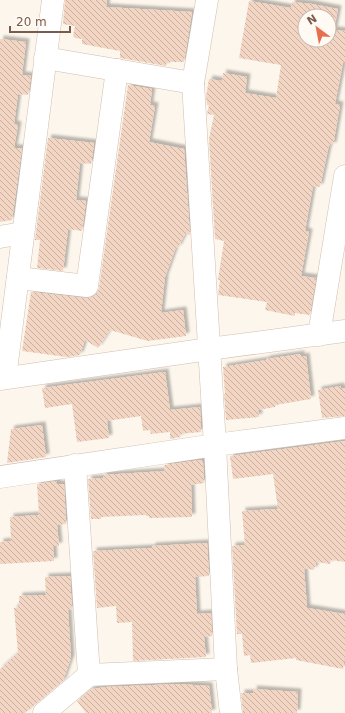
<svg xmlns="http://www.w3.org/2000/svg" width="345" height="713" font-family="'DejaVu Sans',sans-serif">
  <defs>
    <pattern id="building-back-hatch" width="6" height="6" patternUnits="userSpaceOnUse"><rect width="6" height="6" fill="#f3d5c3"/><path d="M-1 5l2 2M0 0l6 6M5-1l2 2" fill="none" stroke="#cab0a1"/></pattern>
    <filter id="shadow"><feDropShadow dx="3.5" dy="-3.5" stdDeviation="1" flood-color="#0004"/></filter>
  </defs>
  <rect width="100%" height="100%" fill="#fdf6ec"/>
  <!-- building -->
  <g fill="url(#building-back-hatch)" fill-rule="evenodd" filter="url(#shadow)">
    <path d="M65,0H107L106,7L192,12L184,62H167L166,66L120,58V51L82,44V39L75,38L73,36L75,26L63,24Z"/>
    <path d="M249,1L291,8L292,2L312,4L338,9L334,30L345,31V63H343L335,104L340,105L333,146L329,145L320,187L313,186L305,231L309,232L301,276L316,278L310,315L295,313V316L265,310L267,302L218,295L220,280H218L224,241L215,239L209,139L214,115L207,114L209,105H207L206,96L209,79L222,81L223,73L247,77L245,93L276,98L281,65L239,58ZM305,16H329V40H305Z"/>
    <path d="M0,39L26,42L22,75L31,76L28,95L18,94L14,124L18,125L14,148H22L12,220L0,222Z"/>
    <path d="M128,85L152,89L150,105L155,106L149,142L184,149L190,235L185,234L178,248L176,247L165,277L161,313L183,310L186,336L148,341L110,330L98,348L85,340L80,355L67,357L22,351L31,292L86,298L92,297L97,294L99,288Z"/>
    <path d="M48,138L94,143L91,164L80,163L76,200L86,201L82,231L68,229L63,271L37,268L40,240H35Z"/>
    <path d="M301,354V357L306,356L311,399L275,405V407L258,410L259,417L226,420L224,394H225L223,367L267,360L266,359Z"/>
    <path d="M165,372L170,410L200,407L201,432L178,434L181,437L170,439V432L151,434L150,430L143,431L141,416L107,421L109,438L77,442L72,404L45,408L42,388Z"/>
    <path d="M341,386V389L345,388V416L322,418L318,390Z"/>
    <path d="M42,425L46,457L7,463L11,429Z"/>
    <path d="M345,441V562L331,560L330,564L316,562L314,570L304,568L307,608L345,614V655L343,669L296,660V658L251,663L250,655L244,656L242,634H237L232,546L245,545L242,511L278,509L273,474L233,479L230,456Z"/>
    <path d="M201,460L203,463L204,483L191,485L192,517L149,518V516H146V515L101,517V519H91L88,479L103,478V475L165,471L164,465Z"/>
    <path d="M57,481V484H64L66,524L57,525L59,546H53L54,561L0,564V542L11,541L10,517L39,515L37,484Z"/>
    <path d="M207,543L209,576L195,577L197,614L211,613L212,636L204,637L206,657L133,661L132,622L117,623L116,606L97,608L93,551L152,548V546Z"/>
    <path d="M70,576L72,609L68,610L71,658L63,681L25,713H0V669L18,653L14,608L19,607V596L46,595L45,577Z"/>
    <path d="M178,684L209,686L212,713H86L77,701L92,689L106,687Z"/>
    <path d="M253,689L298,692L297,713H243L241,693H254Z"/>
  </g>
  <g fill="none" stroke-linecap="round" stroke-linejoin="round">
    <!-- minor casing -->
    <g stroke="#d1beb0" stroke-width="23">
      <g id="minor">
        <path d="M207,0L193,83L215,445L226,669L231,713"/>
        <path d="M45,58L193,83"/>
        <path d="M0,237L23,233"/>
        <path d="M18,278L87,286L117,70"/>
        <path d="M319,335L345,176"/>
        <path d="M5,378L53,0"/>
        <path d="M0,379L209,349L345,331"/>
        <path d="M0,477L215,445L345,428"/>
        <path d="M89,675L226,669"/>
        <path d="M44,713L89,675L75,465"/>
      </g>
    </g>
    <!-- minor -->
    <use href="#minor" stroke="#fff" stroke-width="22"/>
  </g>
  <!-- north arrow -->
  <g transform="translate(317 28) rotate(328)"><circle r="19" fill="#fffaf3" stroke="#cabbb1"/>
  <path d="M0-3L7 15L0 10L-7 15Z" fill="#e76f51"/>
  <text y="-6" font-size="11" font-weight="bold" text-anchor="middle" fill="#7a5c4d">N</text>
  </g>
  <!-- scale -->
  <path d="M10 26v6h60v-6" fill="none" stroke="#7a5c4d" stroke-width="2"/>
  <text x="16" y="26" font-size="12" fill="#7a5c4d" stroke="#fffaf3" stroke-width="3" paint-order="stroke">20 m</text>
</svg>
